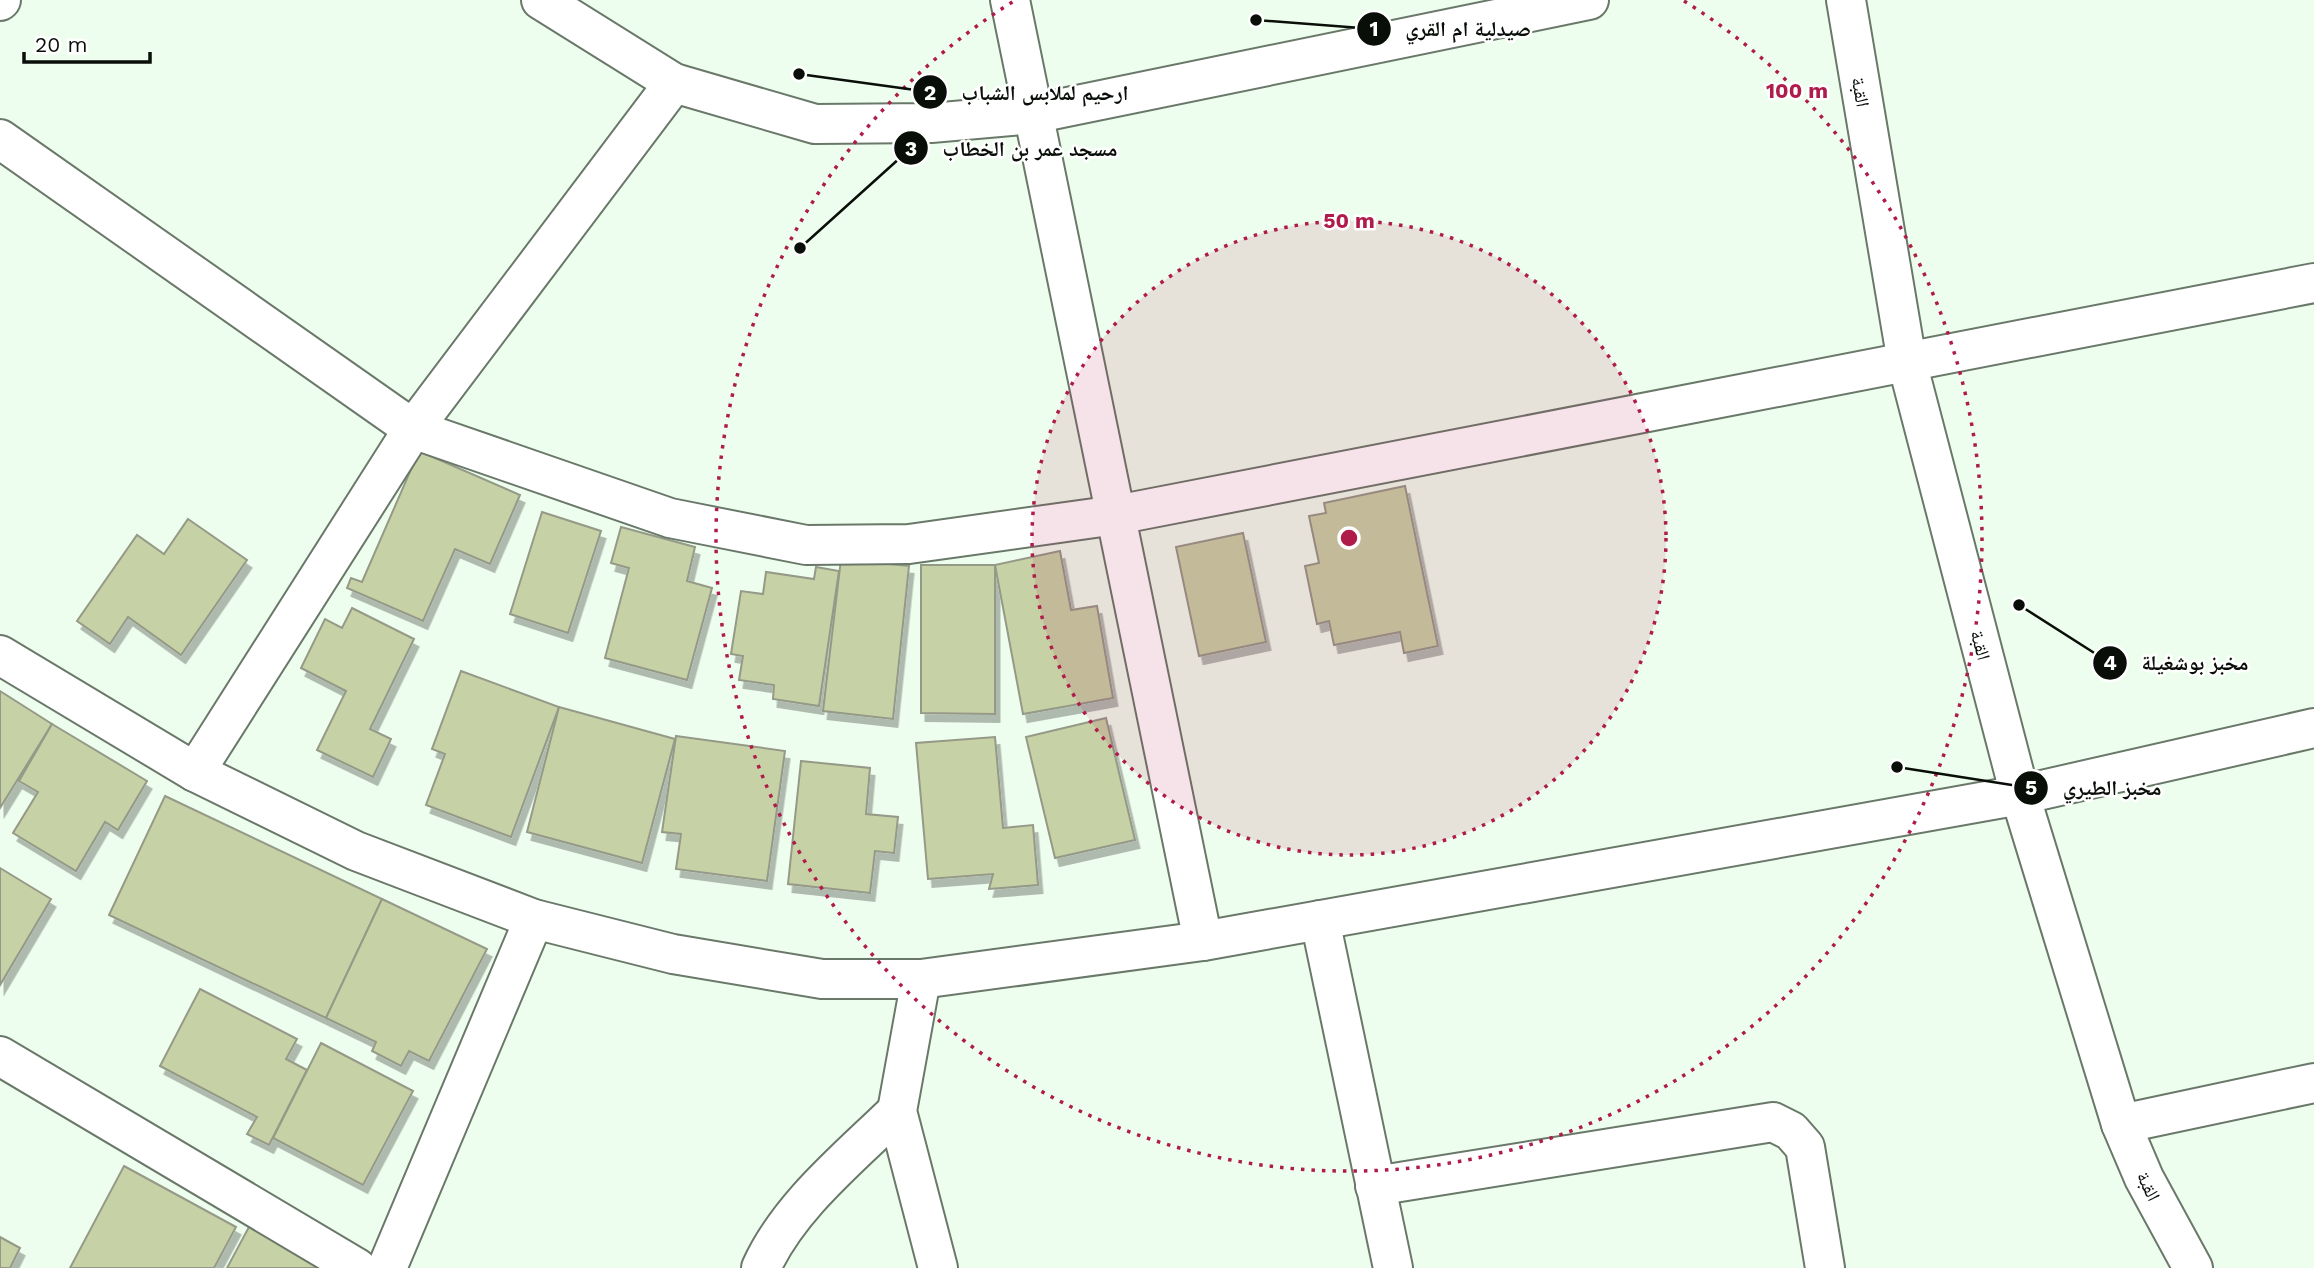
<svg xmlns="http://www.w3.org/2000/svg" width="2314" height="1268" font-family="'Work Sans','Noto Naskh Arabic',sans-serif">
  <defs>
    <filter id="shadow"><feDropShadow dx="4.5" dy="8" stdDeviation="0" flood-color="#0004"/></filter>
  </defs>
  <rect width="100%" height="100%" fill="#eefeee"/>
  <!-- building -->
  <g fill="#c7d1a6" stroke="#959987" stroke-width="2" filter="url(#shadow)">
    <path d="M419,451L520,495L490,564L455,549L423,621L347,588L351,578L362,582Z"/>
    <path d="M1405,486L1438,646L1404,653L1400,632L1334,645L1329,621L1317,624L1305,566L1319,563L1309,516L1326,513L1324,503Z"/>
    <path d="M542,512L601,531L568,633L510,614Z"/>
    <path d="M188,519L247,560L181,655L128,617L110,644L77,621L137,535L164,554Z"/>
    <path d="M621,527L695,547L687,581L712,588L687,680L605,658L629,568L611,563Z"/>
    <path d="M1243,533L1266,642L1199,656L1176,547Z"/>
    <path d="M1060,551L1071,610L1097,606L1113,698L1023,714L995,565Z"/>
    <path d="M841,559L909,566L893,719L823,711Z"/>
    <path d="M921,565H995V714L921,713Z"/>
    <path d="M816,567L839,571L819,706L773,699L774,685L739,680L743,656L731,654L741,591L763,594L766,572L814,579Z"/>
    <path d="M352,608L414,639L370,729L391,739L373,777L317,750L346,691L301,668L325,619L342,628Z"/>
    <path d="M461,671L559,707L511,837L426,805L445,754L432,749Z"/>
    <path d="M0,691L52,724L0,808Z"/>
    <path d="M559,707L675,739L642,863L527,832Z"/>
    <path d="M1106,718L1135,840L1055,858L1026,737Z"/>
    <path d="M52,724L147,781L118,830L105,822L76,871L13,833L38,792L19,781Z"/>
    <path d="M676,736L785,751L767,881L676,869L681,834L662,832Z"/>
    <path d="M995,737L1003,828L1033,825L1038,885L989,889L993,874L928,879L916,743Z"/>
    <path d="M801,761L870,768L866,814L898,817L894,853L875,851L870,893L788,884Z"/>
    <path d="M165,796L382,899L326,1018L109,915Z"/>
    <path d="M0,868L51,899L0,985Z"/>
    <path d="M382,899L487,949L429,1061L409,1051L401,1066L372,1051L376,1042L326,1018Z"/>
    <path d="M200,989L297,1039L286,1059L307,1070L269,1145L247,1134L257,1117L160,1066Z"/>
    <path d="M321,1043L413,1091L363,1185L273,1138Z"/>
    <path d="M124,1166L236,1227L214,1268H70Z"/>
    <path d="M250,1225L331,1268H227Z"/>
    <path d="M0,1237L20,1248L10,1268H0Z"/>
  </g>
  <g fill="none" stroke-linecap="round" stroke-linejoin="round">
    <!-- minor casing -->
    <g stroke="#6a786a" stroke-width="42">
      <g id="minor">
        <path d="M1010,0L1203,941"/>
        <path d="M0,1L1,0"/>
        <path d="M0,139L413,429L670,518L806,545L909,544L1116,515L2314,283"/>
        <path d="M0,655L195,772L356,851L534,919L673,954L822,979H921L1203,941L2020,795L2314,728"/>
        <path d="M195,772L413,429L674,83"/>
        <path d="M1320,920L1393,1268"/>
        <path d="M921,979L897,1111L938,1268"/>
        <path d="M0,1056L357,1268"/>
        <path d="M2121,1124L2314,1083"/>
        <path d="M1375,1186L1773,1122L1791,1131L1805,1147L1825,1268"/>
        <path d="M387,1268L534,919"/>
        <path d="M761,1268C789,1206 849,1158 897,1111"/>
      </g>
    </g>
    <!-- secondary casing -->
    <g stroke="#6a786a" stroke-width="42">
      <g id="secondary">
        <path d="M541,0L674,83L815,124L931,123L1033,114L1589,0"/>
        <path d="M1846,0L1907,362L2020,795L2121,1124L2144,1178L2193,1268"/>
      </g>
    </g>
    <!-- minor -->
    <use href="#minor" stroke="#fff" stroke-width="38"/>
    <!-- secondary -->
    <use href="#secondary" stroke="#fff" stroke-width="38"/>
  </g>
  <!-- distance rings -->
  <circle cx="1349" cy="538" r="317" fill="#af1c4a" fill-opacity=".12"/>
  <g fill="none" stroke="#af1c4a" stroke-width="3.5" stroke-dasharray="3.5 7">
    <circle cx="1349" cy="538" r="317"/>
    <path d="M1684 1A633 633 0 1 1 1014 1"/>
  </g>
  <g text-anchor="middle" stroke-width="5" stroke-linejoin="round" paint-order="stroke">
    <!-- street labels -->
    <g font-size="19" fill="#090e09" stroke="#fff">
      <text transform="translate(1861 92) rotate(80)" y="7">القبة</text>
      <text transform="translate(1981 645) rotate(75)" y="7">القبة</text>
      <text transform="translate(2149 1186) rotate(64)" y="7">القبة</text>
    </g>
  </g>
  <circle cx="1349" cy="538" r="10" fill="#af1c4a" stroke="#fff" stroke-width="3.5"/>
  <g font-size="21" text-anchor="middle" font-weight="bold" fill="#af1c4a" stroke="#fff" stroke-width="5" stroke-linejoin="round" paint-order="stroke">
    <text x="1797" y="98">100 m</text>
    <text x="1349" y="228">50 m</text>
  </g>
  <!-- callouts -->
  <path fill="none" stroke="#090e09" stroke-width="2.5" d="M1256 20L1374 29M799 74L930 92M800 248L911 148M2019 605L2110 663M1897 767L2031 788"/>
  <g fill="#090e09" stroke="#fff" stroke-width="2.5">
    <circle cx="1256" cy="20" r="7"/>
    <circle cx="799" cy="74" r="7"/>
    <circle cx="800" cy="248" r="7"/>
    <circle cx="2019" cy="605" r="7"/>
    <circle cx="1897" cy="767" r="7"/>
    <circle cx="1374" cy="29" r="18"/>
    <circle cx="930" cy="92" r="18"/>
    <circle cx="911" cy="148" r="18"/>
    <circle cx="2110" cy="663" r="18"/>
    <circle cx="2031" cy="788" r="18"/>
  </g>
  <g font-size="21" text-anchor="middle" font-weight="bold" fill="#fff">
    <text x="1374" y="36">1</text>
    <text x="930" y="100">2</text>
    <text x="911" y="156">3</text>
    <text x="2110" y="670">4</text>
    <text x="2031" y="795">5</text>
  </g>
  <g font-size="21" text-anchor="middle" font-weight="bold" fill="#090e09" stroke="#fff" stroke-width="5" stroke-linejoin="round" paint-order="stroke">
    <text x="1468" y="36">صيدلية ام القري</text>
    <text x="1045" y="100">ارحيم لملابس الشباب</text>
    <text x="1030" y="156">مسجد عمر بن الخطاب</text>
    <text x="2195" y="670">مخبز بوشغيلة</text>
    <text x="2112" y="795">مخبز الطيري</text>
  </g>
  <!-- scale -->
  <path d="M24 52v10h126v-10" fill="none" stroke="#090e09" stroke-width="3.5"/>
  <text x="35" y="52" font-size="21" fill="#090e09" stroke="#ffffff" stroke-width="5" paint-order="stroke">20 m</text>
</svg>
